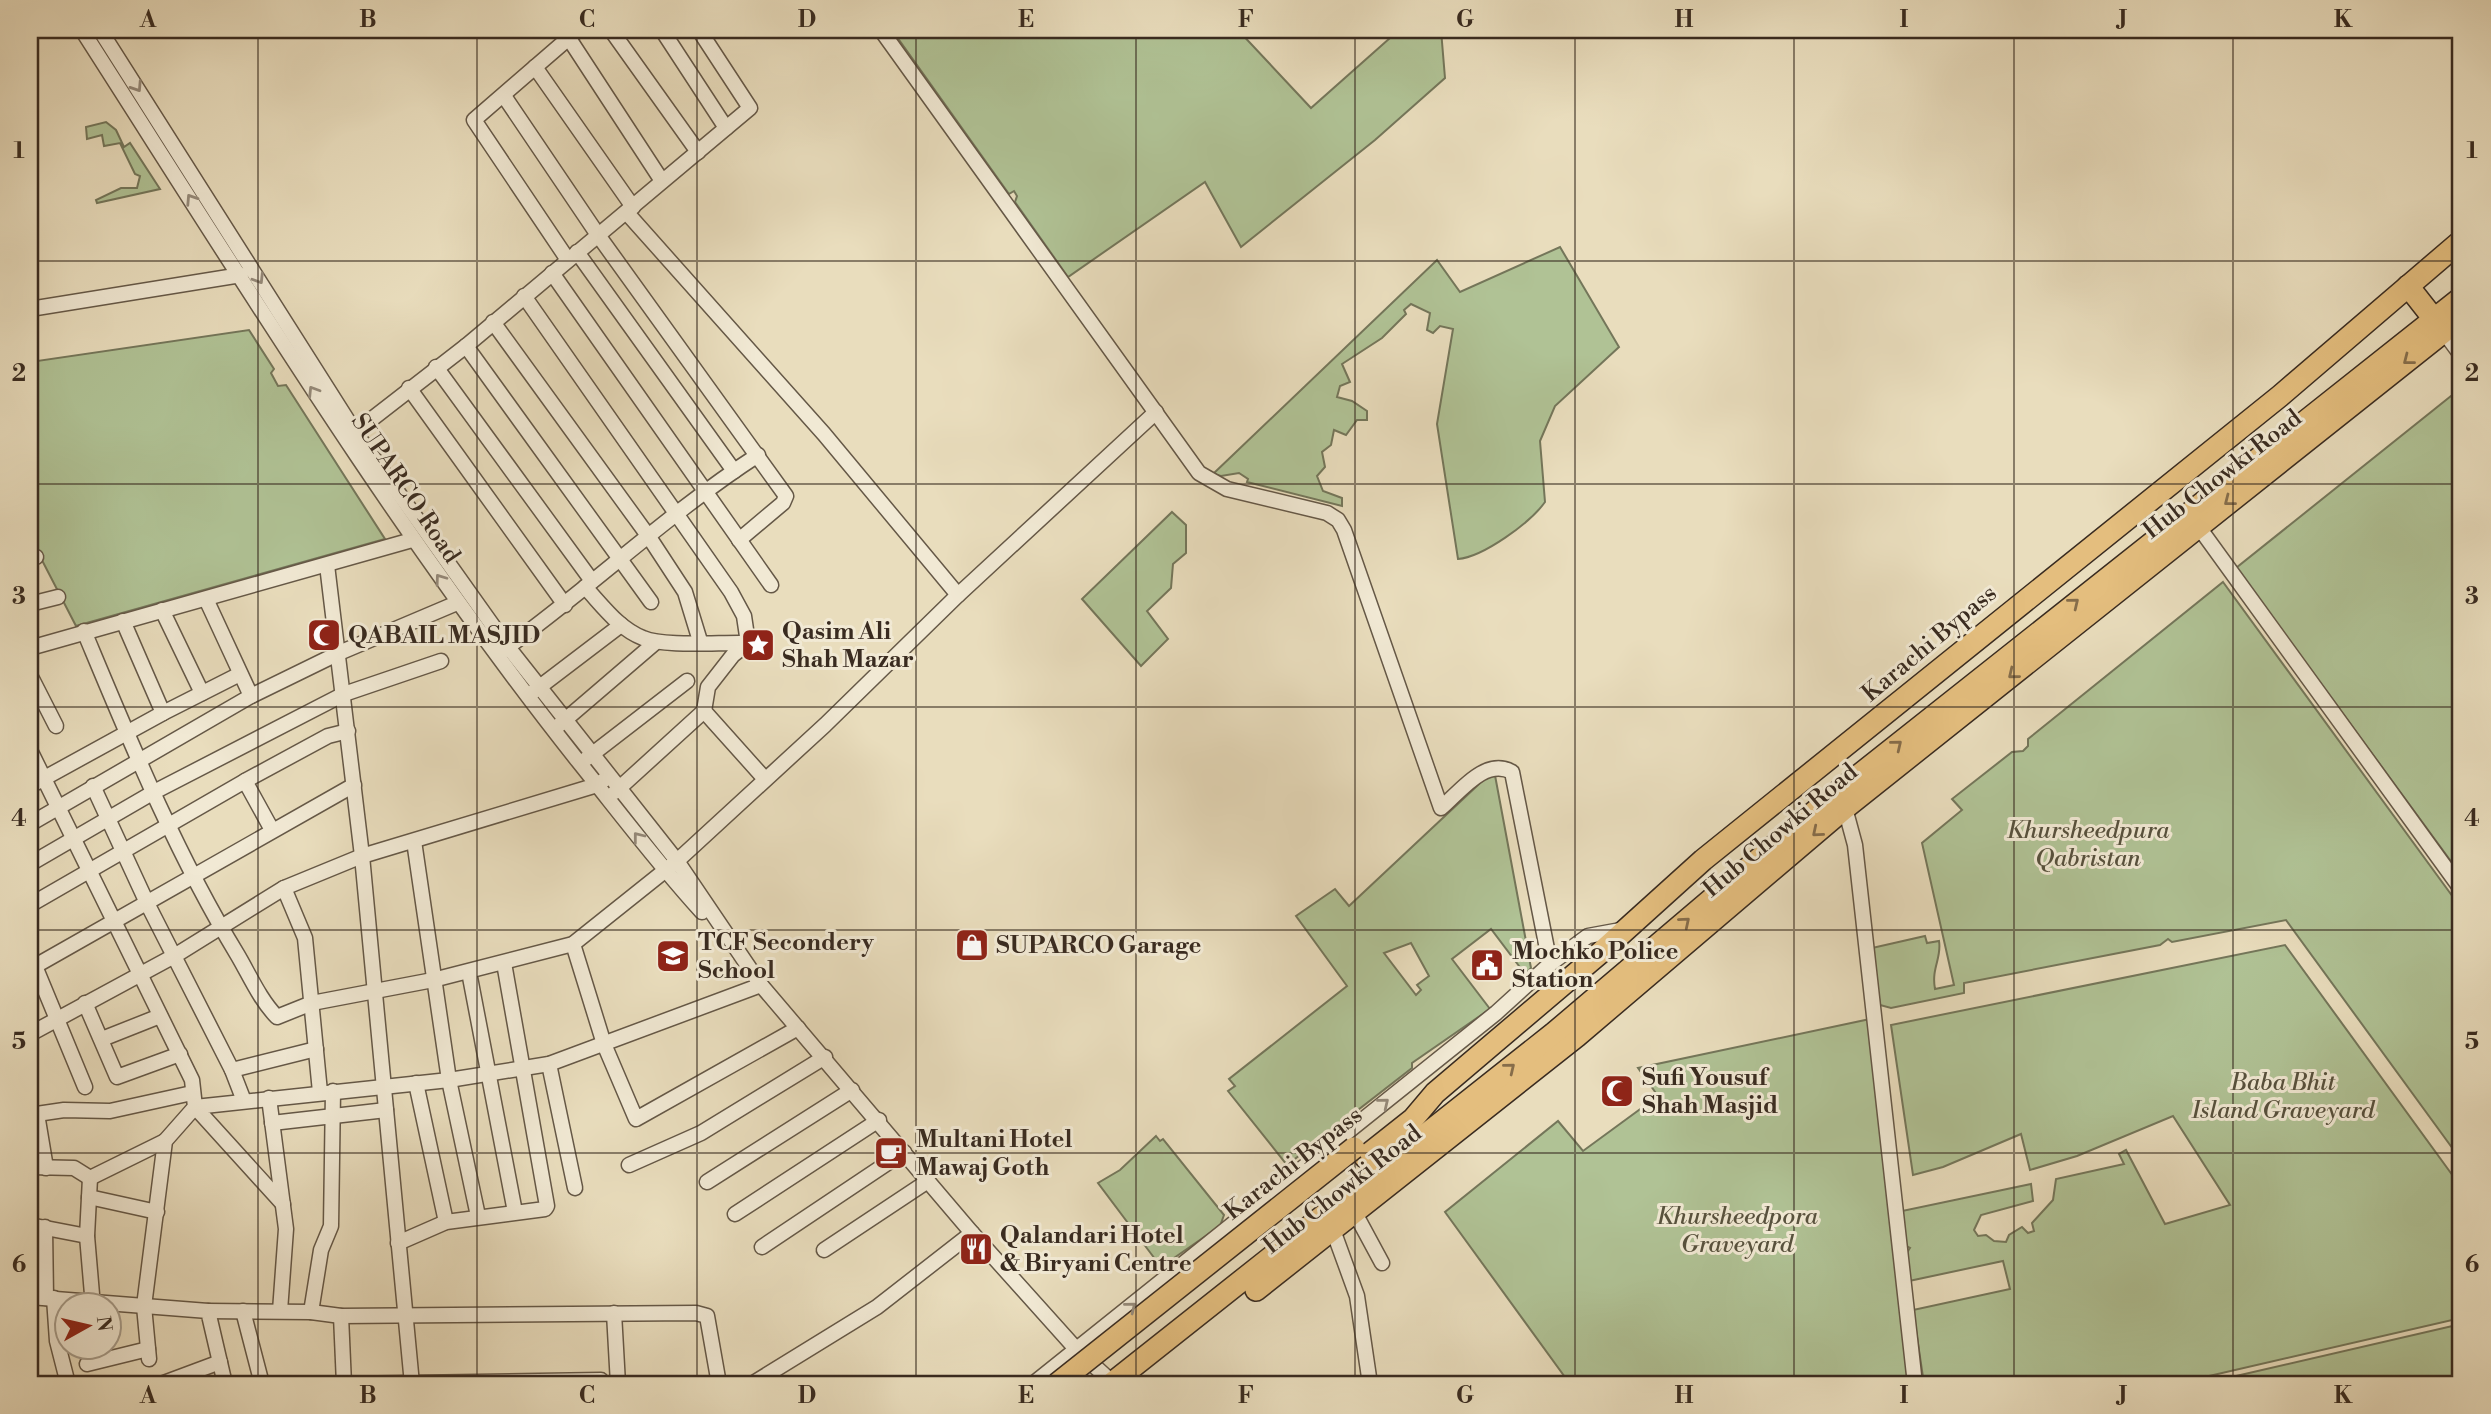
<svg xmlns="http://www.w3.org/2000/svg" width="2491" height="1414" font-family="'Libre Bodoni',serif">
  <rect width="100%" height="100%" fill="#e9ddbd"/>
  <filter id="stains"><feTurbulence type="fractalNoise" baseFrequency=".00286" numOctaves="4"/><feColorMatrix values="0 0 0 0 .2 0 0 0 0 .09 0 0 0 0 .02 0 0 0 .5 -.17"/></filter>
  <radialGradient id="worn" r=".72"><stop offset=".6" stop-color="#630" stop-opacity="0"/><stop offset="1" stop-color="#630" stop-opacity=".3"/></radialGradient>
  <!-- green -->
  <g fill="#b0c295" stroke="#74765a" stroke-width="2" fill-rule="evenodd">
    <path d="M892,30H1238L1311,108L1399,30H1441L1445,78L1375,140L1241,247L1205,182L1068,277L1015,202L1017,196L1014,191L1009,194Z"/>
    <path d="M106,122L116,130L124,147L130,143L160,189L97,203L96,200L121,188H137L140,176L135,174L120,143L104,146L102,135L87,139L86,127Z"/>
    <path d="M1560,247L1619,347L1555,406L1540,441L1545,502C1530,523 1483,557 1458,559L1437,424L1453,329L1440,326L1433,333L1427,330L1430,313L1411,304L1404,310L1406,314L1382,338L1342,364L1350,382L1340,386L1337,397L1352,401L1367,411V420H1357L1346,435L1334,430L1331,445L1322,452L1325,467L1317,476L1323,491L1342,498V506L1247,482L1248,479L1239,473L1221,476L1213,474L1437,260L1460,292Z"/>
    <path d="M249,330L274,369L271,373L278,386L286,385L385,539L76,626L30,537V362Z"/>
    <path d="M2451,396H2461V875L2236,568Z"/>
    <path d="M1172,512L1186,525V553L1173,564L1171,588L1147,611L1168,639L1141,666L1082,599Z"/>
    <path d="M2223,582L2461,908V1160L2286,920L2172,942L2168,939L2160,945L1964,983V993L1891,1008L1880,1005L1872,948L1925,936L1927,943L1939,941C1942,958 1931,968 1935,989L1954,985L1922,843L1962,810L1952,799L2012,752L2023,751L2028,746V739Z"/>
    <path d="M1494,770L1531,968L1520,980L1517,976L1522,970L1491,929L1452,959L1490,1009L1412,1063V1068L1287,1165L1228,1091L1235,1086L1229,1079L1347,986L1296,916L1335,889L1349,906ZM1411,943L1429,976L1417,985L1421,990L1416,995L1384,953Z"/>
    <path d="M2285,945L2461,1187V1318L2209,1376L2210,1382L2461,1324V1384H1924L1913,1310L2010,1289L2003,1261L1909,1281L1906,1254L1910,1248L1904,1245L1902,1211L2031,1184L2033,1201L1981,1215L1974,1230L1978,1236L1986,1235L1994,1241L2006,1242L2009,1235L2022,1227L2028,1233L2034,1231L2032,1223L2053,1200L2056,1179L2124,1164L2119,1154L2126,1150L2165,1224L2230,1205L2173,1116L2077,1156L2030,1170L2021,1134L1943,1167L1913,1175L1891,1025Z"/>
    <path d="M1870,1019L1908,1384H1570L1445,1212L1558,1121L1583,1151L1658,1096L1638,1068Z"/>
    <path d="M1156,1136L1160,1141L1163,1139L1224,1215L1220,1226L1161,1267L1098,1183L1120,1170Z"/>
  </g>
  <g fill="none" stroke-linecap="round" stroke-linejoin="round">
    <!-- minor casing -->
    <g stroke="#655847" stroke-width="17">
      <g id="minor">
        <path d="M82,30C241,278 395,530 578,761C619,812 658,864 702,912"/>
        <path d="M100,30L355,432L508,647L677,861L761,985L972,1233L1077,1350L1114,1384"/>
        <path d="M611,30L698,152"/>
        <path d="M662,30L726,128"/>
        <path d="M881,30L1199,473L1227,489L1327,513L1338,520L1344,530L1441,808C1460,792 1485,757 1512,772L1550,964"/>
        <path d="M568,37L662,181"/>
        <path d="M535,67L633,207"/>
        <path d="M504,96L598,235L786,496L783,503L739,540"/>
        <path d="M627,213L824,434L958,595"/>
        <path d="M577,252L734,471"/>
        <path d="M568,260L474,120L578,30"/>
        <path d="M552,273L771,585"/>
        <path d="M524,296L731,592L744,616L748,643"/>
        <path d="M30,309L241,275"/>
        <path d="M493,322L649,537L685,592L700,641"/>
        <path d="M2444,332L2461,355"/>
        <path d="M466,346L651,602"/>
        <path d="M436,367L592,581"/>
        <path d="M409,388L565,605"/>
        <path d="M350,436L466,346L750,108L699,30"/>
        <path d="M2198,526L2461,889"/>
        <path d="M30,558L36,557"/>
        <path d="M327,565L362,856L412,1384"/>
        <path d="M585,587C602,605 619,629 643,638C664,647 721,642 748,643"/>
        <path d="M206,599L251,696"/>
        <path d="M30,604L58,597"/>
        <path d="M162,610L202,693"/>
        <path d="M123,621L163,713"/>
        <path d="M84,631C130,741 175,852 237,954C249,974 260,1000 277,1017L312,1003L433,980L573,944L677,861L825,725L958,595L1156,412"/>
        <path d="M30,648L412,540"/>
        <path d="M501,652C589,589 667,514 758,455"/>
        <path d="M30,675L56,726"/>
        <path d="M533,692L621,625"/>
        <path d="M704,711L764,778"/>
        <path d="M558,726L656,642"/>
        <path d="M30,750L192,1080L195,1107L165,1141L144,1306L149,1359"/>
        <path d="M586,759L687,681"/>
        <path d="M245,781L328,736L348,731"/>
        <path d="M30,786L163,713L240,674"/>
        <path d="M93,786L147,903L232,1070L244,1101"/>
        <path d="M615,792L704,711L708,687L733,655L748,643"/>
        <path d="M1845,808L1855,845L1915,1384"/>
        <path d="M30,824L251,696L339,653L457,603"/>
        <path d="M414,841L449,1080L478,1216"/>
        <path d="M30,864L154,792L344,694L441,661"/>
        <path d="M284,888L305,938L320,1092"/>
        <path d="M30,905L245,781L272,830"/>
        <path d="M573,944L604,1044L636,1119L798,1028"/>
        <path d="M30,954L85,1087"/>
        <path d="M30,969L354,785"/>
        <path d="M469,972L515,1212"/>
        <path d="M85,1003L117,1077L180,1054"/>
        <path d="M30,1034L176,955L284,888L362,856L597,785L604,780"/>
        <path d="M102,1039L160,1016"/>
        <path d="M549,1064L575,1188"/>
        <path d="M232,1070L316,1049"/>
        <path d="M416,1083L446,1222"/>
        <path d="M269,1098L286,1229L280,1311"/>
        <path d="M37,1114L46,1168"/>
        <path d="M30,1115L64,1110L110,1111L192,1093"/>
        <path d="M272,1123L386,1110"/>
        <path d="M629,1165L701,1133L825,1057"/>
        <path d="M30,1167L74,1168L90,1178L165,1141"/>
        <path d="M90,1178L87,1236L93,1306"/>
        <path d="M707,1182L852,1090"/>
        <path d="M89,1197L157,1212"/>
        <path d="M283,1204L195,1107L449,1080L549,1064L761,985"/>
        <path d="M1355,1213L1382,1263"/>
        <path d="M735,1214L879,1120"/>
        <path d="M30,1225L87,1236"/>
        <path d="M45,1227L46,1298"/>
        <path d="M1333,1230L1357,1296L1370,1384"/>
        <path d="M398,1243L446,1222L545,1209L547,1206L504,963"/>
        <path d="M762,1247L904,1152"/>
        <path d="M824,1250L928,1181"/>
        <path d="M30,1297L208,1311L225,1384"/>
        <path d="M54,1298L57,1341L68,1384"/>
        <path d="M208,1311L311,1312L341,1316L696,1313L707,1316L719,1384"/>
        <path d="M243,1311L262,1384"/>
        <path d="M311,1312L321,1250L331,1226L333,1091"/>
        <path d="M614,1313L618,1384"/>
        <path d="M341,1316L344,1384"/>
        <path d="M87,1364L148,1349"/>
        <path d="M161,1384L220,1362"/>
        <path d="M344,1384L601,1380"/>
        <path d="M752,1384L877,1307L972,1233"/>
        <path d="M1033,1384L1496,1013L1550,964L1588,936L1626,929"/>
      </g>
    </g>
    <!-- highway casing -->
    <g stroke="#392b20" stroke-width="24">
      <g id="highway">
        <path d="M2408,286L2441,328"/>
        <path d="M1365,1157L1413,1119L1435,1093L1600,953L1703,860L2280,396L2461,241"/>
        <path d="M1256,1290L1577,1036L1845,808L2461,318"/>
        <path d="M1111,1384L1554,1033L1839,791L2461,298"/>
      </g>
    </g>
    <!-- minor -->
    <use href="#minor" stroke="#f1e9d4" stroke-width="14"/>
    <!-- highway -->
    <use href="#highway" stroke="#e4be7e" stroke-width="21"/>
    <!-- highway-bridge casing -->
    <g stroke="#392b20" stroke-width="24" stroke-linecap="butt">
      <path id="highway-bridge" d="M1057,1384L1354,1148"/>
    </g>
    <!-- highway-bridge -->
    <use href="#highway-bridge" stroke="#e4be7e" stroke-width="21"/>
  </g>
  <!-- one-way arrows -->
  <defs><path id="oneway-chevron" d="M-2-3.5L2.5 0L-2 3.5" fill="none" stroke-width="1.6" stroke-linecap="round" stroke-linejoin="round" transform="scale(1.75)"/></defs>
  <g stroke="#958a7a">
    <use href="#oneway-chevron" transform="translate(137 87) rotate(57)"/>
    <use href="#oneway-chevron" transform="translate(191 199) rotate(-123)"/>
    <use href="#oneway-chevron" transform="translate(259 279) rotate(58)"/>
    <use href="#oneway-chevron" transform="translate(313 391) rotate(-122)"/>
    <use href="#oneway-chevron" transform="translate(440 579) rotate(-126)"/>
    <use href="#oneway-chevron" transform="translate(638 837) rotate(-128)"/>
    <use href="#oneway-chevron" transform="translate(1384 1103) rotate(-39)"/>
    <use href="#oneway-chevron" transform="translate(1131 1307) rotate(-39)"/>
  </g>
  <g stroke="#866d4a">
    <use href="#oneway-chevron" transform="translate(2408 360) rotate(142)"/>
    <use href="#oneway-chevron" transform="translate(2229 501) rotate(142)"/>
    <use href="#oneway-chevron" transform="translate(2074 603) rotate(-39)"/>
    <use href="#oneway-chevron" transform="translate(2013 674) rotate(141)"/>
    <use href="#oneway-chevron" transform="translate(1897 745) rotate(-39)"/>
    <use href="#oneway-chevron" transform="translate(1817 832) rotate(140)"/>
    <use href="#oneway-chevron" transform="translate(1685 922) rotate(-40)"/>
    <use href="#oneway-chevron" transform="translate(1510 1068) rotate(-39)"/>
  </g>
  <!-- grid -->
  <path fill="none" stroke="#392b20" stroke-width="2" stroke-opacity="0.55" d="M258,30V1384M477,30V1384M697,30V1384M916,30V1384M1136,30V1384M1355,30V1384M1575,30V1384M1794,30V1384M2014,30V1384M2233,30V1384M30,261H2461M30,484H2461M30,707H2461M30,930H2461M30,1153H2461"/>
  <!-- icons -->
  <defs>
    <g id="mosque-square" transform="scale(1.75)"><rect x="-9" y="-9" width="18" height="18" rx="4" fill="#8f2418" stroke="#f1e9d4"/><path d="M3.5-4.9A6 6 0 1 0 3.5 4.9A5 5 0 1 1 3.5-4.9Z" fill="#fff"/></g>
    <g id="sight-square" transform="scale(1.75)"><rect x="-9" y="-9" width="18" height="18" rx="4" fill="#8f2418" stroke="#f1e9d4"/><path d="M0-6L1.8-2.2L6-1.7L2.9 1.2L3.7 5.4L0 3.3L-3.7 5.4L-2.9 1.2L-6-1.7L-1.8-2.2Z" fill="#fff"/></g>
    <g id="shop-square" transform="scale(1.75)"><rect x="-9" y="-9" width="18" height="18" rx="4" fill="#8f2418" stroke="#f1e9d4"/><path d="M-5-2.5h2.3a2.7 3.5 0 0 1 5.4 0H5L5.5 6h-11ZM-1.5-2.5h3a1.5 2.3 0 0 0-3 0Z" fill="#fff"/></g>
    <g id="school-square" transform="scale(1.75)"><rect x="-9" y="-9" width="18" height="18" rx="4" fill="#8f2418" stroke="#f1e9d4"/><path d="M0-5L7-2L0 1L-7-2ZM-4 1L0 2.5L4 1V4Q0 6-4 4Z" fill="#fff"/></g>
    <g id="civic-square" transform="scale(1.75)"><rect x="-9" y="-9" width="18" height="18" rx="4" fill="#8f2418" stroke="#f1e9d4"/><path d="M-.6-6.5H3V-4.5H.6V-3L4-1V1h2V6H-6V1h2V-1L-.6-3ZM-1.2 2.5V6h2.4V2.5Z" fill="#fff"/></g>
    <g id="cafe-square" transform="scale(1.75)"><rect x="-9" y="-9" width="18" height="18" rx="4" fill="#8f2418" stroke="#f1e9d4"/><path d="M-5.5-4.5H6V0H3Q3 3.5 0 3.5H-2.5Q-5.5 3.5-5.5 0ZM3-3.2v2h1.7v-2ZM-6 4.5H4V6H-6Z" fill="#fff"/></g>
    <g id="restaurant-square" transform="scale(1.75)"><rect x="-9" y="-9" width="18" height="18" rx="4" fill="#8f2418" stroke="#f1e9d4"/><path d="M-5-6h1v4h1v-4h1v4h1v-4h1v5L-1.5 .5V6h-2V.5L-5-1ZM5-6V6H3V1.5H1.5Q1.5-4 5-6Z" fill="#fff"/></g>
  </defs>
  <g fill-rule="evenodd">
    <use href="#mosque-square" x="324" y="635"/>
    <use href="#sight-square" x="758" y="645"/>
    <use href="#shop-square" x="972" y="945"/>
    <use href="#school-square" x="673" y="956"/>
    <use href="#civic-square" x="1487" y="965"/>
    <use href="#mosque-square" x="1617" y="1091"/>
    <use href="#cafe-square" x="891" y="1153"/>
    <use href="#restaurant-square" x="976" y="1249"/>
  </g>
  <g text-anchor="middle" stroke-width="6" stroke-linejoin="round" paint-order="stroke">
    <!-- street labels -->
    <g font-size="24" fill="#392b20" stroke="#f1e9d4">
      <text transform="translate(2222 474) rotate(-38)" y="8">Hub Chowki Road</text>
      <text transform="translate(406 488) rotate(56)" y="8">SUPARCO Road</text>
      <text transform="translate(1929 643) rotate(-40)" y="8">Karachi Bypass</text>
      <text transform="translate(1780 830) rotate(-40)" y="8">Hub Chowki Road</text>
      <text transform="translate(1293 1163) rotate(-38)" y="8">Karachi Bypass</text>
      <text transform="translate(1342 1189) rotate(-38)" y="8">Hub Chowki Road</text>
    </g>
    <!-- poi labels -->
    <g font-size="24" font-weight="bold" fill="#392b20" stroke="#f1e9d4" text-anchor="start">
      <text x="782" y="639">Qasim Ali<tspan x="782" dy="28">Shah Mazar</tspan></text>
      <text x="348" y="643">QABAIL MASJID</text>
      <text x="698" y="950">TCF Secondery<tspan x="698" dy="28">School</tspan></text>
      <text x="996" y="953">SUPARCO Garage</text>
      <text x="1512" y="959">Mochko Police<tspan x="1512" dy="28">Station</tspan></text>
      <text x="1642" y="1085">Sufi Yousuf<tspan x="1642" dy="28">Shah Masjid</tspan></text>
      <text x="916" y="1147">Multani Hotel<tspan x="916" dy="28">Mawaj Goth</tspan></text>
      <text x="1000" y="1243">Qalandari Hotel<tspan x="1000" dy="28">&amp; Biryani Centre</tspan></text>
    </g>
    <!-- park labels -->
    <g font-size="24" font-style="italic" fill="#57513d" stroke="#f1e9d4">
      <text x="2088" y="838">Khursheedpura<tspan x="2088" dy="28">Qabristan</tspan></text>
      <text x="2283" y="1090">Baba Bhit<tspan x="2283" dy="28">Island Graveyard</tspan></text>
      <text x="1737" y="1224">Khursheedpora<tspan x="1737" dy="28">Graveyard</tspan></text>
    </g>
  </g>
  <!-- margin -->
  <rect width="2491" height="1414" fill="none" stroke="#e9ddbd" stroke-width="77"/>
  <!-- north arrow -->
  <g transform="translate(88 1326) rotate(82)"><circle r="33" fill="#f1e9d4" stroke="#a79d8c" stroke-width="2"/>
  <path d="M0-5L12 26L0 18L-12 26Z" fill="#8f2418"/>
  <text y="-10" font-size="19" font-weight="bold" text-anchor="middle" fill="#392b20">N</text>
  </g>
  <rect x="38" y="38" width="2414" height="1338" fill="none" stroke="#392b20" stroke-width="2.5"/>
  <g font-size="23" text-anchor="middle" font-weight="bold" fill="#392b20">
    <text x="148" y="27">A</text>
    <text x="368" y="27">B</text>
    <text x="587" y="27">C</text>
    <text x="807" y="27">D</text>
    <text x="1026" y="27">E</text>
    <text x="1246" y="27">F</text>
    <text x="1465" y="27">G</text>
    <text x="1684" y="27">H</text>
    <text x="1904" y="27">I</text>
    <text x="2123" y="27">J</text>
    <text x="2343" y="27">K</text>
    <text x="19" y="158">1</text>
    <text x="2472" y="158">1</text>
    <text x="19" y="381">2</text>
    <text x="2472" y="381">2</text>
    <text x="19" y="604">3</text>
    <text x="2472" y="604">3</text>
    <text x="19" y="826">4</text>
    <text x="2472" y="826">4</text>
    <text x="19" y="1049">5</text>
    <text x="2472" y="1049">5</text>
    <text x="19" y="1272">6</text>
    <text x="2472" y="1272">6</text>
    <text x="148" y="1403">A</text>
    <text x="368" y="1403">B</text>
    <text x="587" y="1403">C</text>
    <text x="807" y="1403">D</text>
    <text x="1026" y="1403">E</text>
    <text x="1246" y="1403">F</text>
    <text x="1465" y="1403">G</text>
    <text x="1684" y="1403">H</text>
    <text x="1904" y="1403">I</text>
    <text x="2123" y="1403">J</text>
    <text x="2343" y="1403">K</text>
  </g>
  <rect width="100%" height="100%" filter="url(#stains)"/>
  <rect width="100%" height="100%" fill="url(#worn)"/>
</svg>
